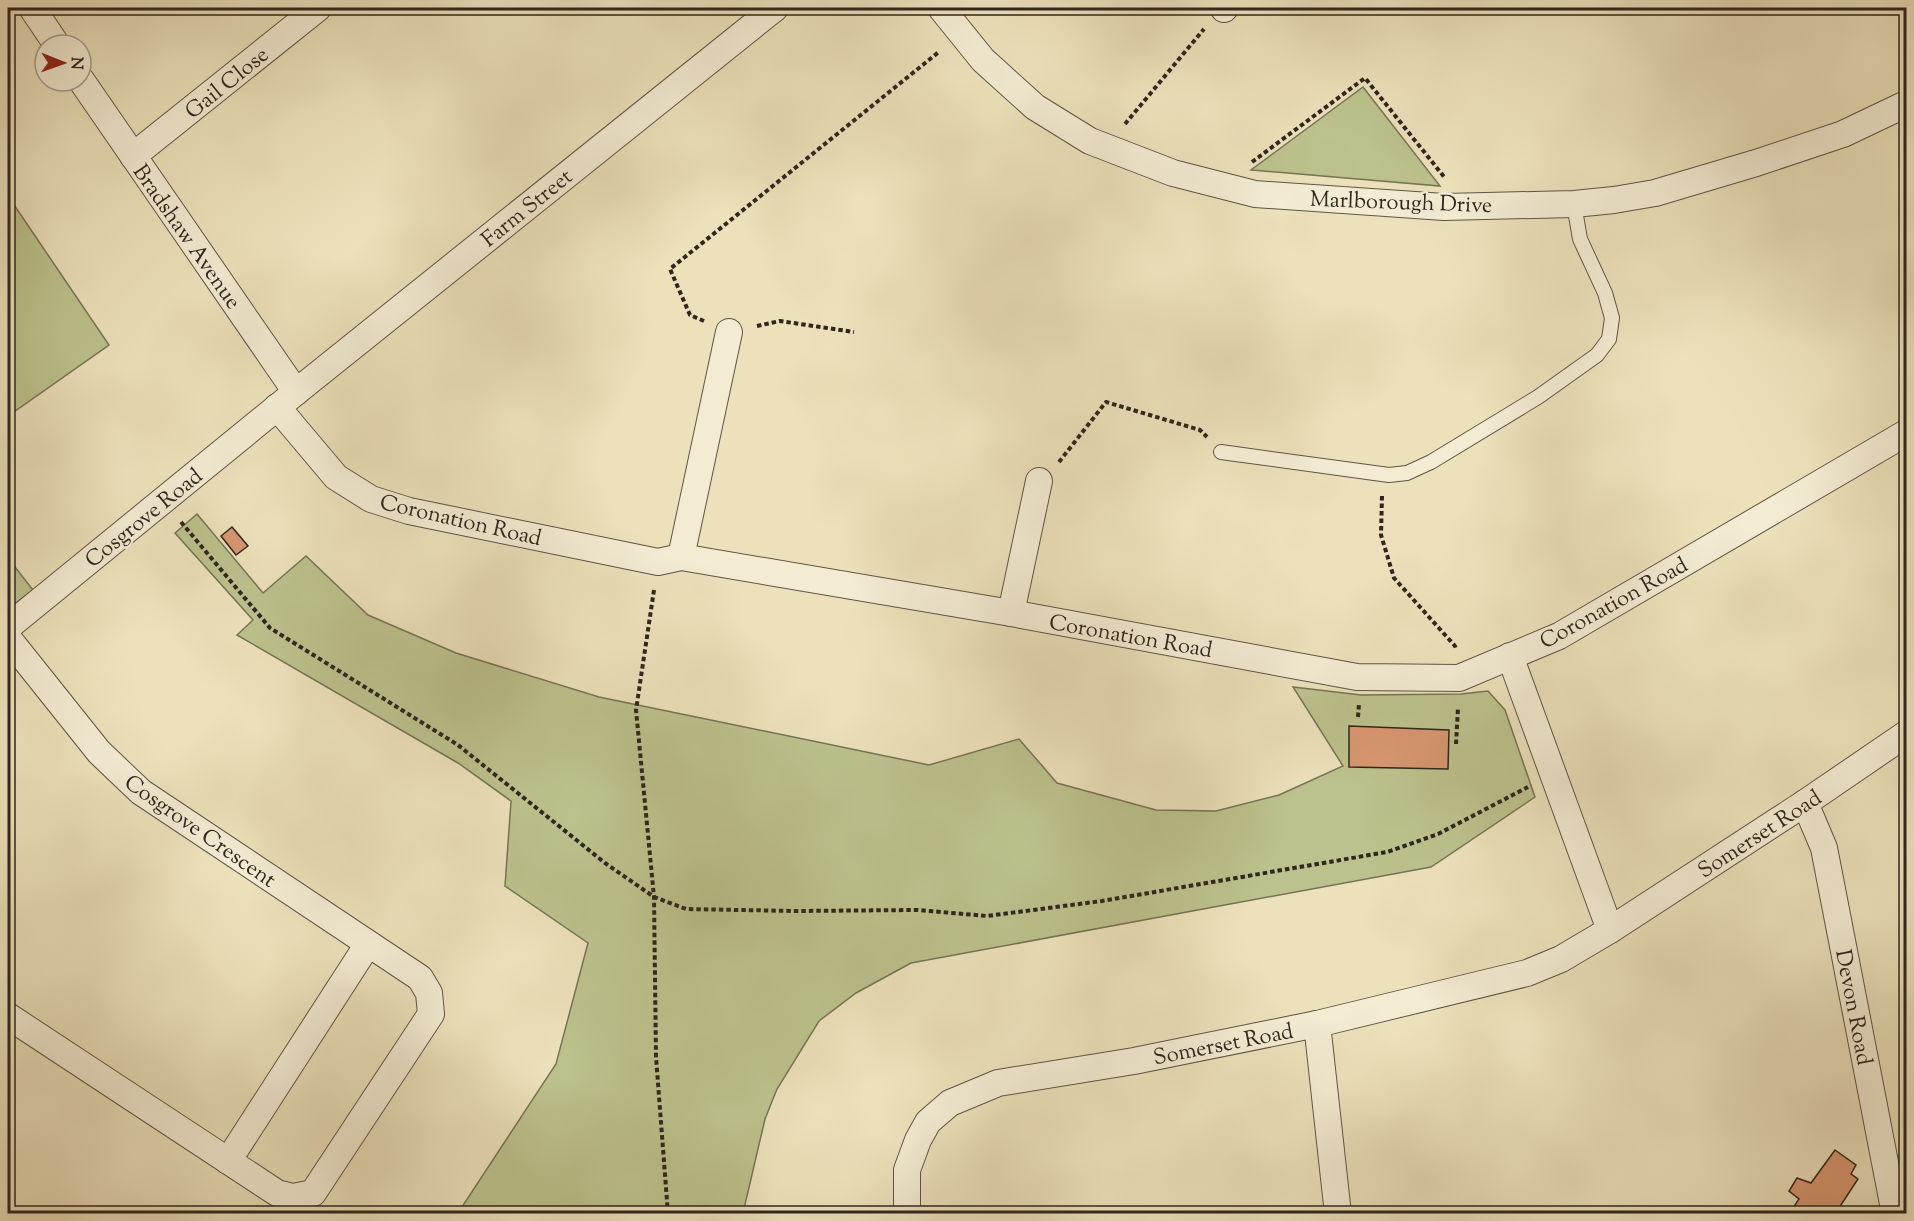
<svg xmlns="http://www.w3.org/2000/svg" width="1914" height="1221" font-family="'Sorts Mill Goudy',serif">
  <rect width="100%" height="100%" fill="#ece1bb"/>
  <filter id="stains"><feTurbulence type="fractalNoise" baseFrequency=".00333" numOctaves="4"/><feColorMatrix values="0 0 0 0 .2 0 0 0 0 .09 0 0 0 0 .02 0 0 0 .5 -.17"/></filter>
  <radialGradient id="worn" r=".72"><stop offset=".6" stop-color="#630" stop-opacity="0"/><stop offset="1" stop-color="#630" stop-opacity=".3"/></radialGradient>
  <!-- green -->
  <g fill="#bcc28d" stroke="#767456" stroke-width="1.5">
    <path d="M1363,87L1440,186L1251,170Z"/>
    <path d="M8,196L109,345L8,416Z"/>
    <path d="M197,514L263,593L306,556L368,615L456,653L599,697L929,765L1019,739L1057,783L1156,810L1216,811L1279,795L1343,766L1293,687L1361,695L1461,694L1488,691L1505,710L1535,797L1431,867L911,963L856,993L819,1021L777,1089L765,1119L743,1213H458L556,1064L588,943L505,886L511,801L458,763L237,635L253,620L175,533Z"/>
    <path d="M8,558L33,590L8,609Z"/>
  </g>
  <!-- building -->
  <g fill="#d89771" stroke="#2f261e" stroke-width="1.5">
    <path d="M232,527L248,546L236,555L221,536Z"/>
    <path d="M1349,726L1449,730L1448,769L1349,767Z"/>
    <path d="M1835,1150L1856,1165L1851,1174L1858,1179L1835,1214H1789L1799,1199L1789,1191L1797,1178L1811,1183Z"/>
  </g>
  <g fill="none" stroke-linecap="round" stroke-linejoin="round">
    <!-- service casing -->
    <g stroke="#5e5545" stroke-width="16">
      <path id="service" d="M1221,452L1389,475L1407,473L1431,462L1538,397L1597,355L1609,339L1612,318L1605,293L1580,239L1574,204"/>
    </g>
    <!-- minor casing -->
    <g stroke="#5e5545" stroke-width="28">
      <g id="minor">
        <path d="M32,8L57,45"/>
        <path d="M941,8L983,60L1035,107L1090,141L1173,173L1255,194L1444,207L1574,204L1614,200L1655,193L1756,163L1843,134L1906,104"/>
        <path d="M1224,9L1225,8"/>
        <path d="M81,80L296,392"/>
        <path d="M133,156L318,8"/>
        <path d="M277,407L336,477L371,499L409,511L658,562L681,557L1011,613L1357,677L1459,678L1559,636L1906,433"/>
        <path d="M681,557L729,332"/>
        <path d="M1011,613L1039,481"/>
        <path d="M8,627L296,392L775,8"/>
        <path d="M8,638L99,752L141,792L420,978L429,993L431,1014L313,1193L293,1197L277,1193L8,1016"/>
        <path d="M1510,656L1610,930"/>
        <path d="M1805,803L1824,848L1895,1214"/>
        <path d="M1317,1024L1338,1214"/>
        <path d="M228,1161L368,944"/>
        <path d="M907,1214V1170L918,1140L928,1122L950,1103L998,1083L1134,1061L1317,1024L1527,973L1561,959L1610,930L1805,803L1906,734"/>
      </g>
    </g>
    <!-- path -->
    <g stroke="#2f261e" stroke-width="4" stroke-dasharray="4.5 3" stroke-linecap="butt">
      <path d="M1125,124L1204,29"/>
      <path d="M1252,162L1365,78L1445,178"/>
      <path d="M704,321L690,315L670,269L940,51"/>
      <path d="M757,326L780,321L854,332"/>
      <path d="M1059,462L1106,402L1200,430L1207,437"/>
      <path d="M1382,496L1381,535L1394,578L1455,646L1456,649"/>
      <path d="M181,522L270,628L458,745L605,863L654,897L686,909L795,911L918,910L987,916L1102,901L1387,852L1438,834L1528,787"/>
      <path d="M654,590L636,710L654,897L656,1057L668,1214"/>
      <path d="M1358,717L1359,704"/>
      <path d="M1456,744L1458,708"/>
    </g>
    <!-- service -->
    <use href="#service" stroke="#f3ecd3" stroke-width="14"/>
    <!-- minor -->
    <use href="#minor" stroke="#f3ecd3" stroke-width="26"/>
  </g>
  <g text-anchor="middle" stroke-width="5" stroke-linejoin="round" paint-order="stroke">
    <!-- street labels -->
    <g font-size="22" fill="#2f261e" stroke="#f3ecd3">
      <text transform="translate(226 82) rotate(-39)" y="8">Gail Close</text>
      <text transform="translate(1401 201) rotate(2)" y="8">Marlborough Drive</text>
      <text transform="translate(526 207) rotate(-39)" y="8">Farm Street</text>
      <text transform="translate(188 236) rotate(55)" y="8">Bradshaw Avenue</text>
      <text transform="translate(143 517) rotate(-39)" y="8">Cosgrove Road</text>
      <text transform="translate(461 519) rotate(13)" y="8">Coronation Road</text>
      <text transform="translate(1613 602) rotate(-29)" y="8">Coronation Road</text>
      <text transform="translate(1131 635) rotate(10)" y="8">Coronation Road</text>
      <text transform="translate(201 830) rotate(35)" y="8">Cosgrove Crescent</text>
      <text transform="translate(1759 833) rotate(-33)" y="8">Somerset Road</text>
      <text transform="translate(1855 1007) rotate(79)" y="8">Devon Road</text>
      <text transform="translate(1223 1043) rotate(-11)" y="8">Somerset Road</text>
    </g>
  </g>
  <!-- margin -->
  <rect width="1914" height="1221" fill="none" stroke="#ece1bb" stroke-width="30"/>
  <rect x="9" y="9" width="1896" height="1203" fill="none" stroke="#2f261e" stroke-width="3"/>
  <rect x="15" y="15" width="1884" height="1191" fill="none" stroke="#2f261e" stroke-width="1.5"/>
  <!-- north arrow -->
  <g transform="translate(63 63) rotate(91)"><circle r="28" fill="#f3ecd3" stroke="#a59d8b" stroke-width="1.5"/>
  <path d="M0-4.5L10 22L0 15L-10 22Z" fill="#8f2418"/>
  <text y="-9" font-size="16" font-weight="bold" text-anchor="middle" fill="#2f261e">N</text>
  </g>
  <rect width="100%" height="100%" filter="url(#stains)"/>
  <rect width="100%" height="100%" fill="url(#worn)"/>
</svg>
